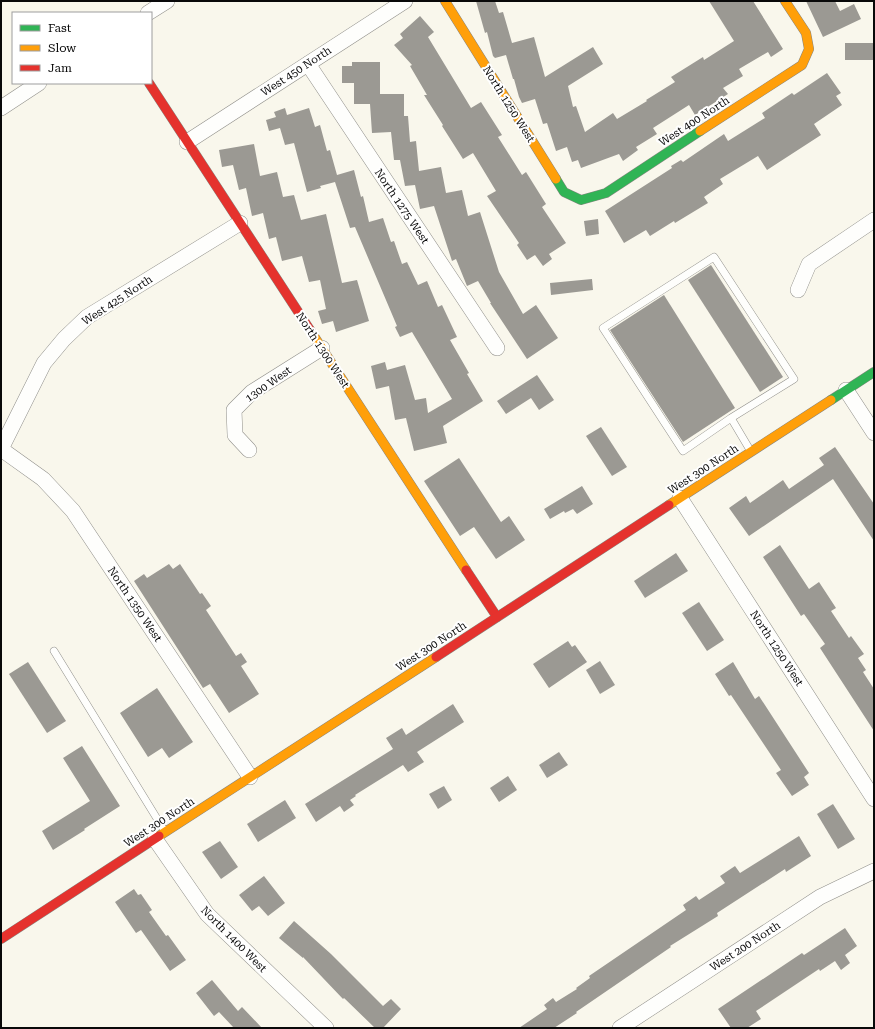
<svg xmlns="http://www.w3.org/2000/svg" width="875" height="1029" font-family="'Roboto Serif',serif">
  <rect width="100%" height="100%" fill="#f9f7ec"/>
  <!-- building -->
  <g fill="#9b9993">
    <path d="M476,1H495L499,13L503,12L512,43L534,37L545,77L593,47L603,64L568,86L573,107L576,106L585,132L613,113L617,119L647,101L646,100L675,82L671,77L703,57L704,60L734,41L709,1H753L783,49L771,57L768,52L739,69L743,76L723,88L728,94L695,115L689,105L653,128L657,134L636,147L638,150L623,161L619,154L581,168L578,160L572,162L567,147L556,151L547,123L543,124L535,99L522,103L519,97L514,79H513L506,55L495,58L493,56L487,32L485,33Z"/>
    <path d="M806,1H835L840,11L854,4L861,19L823,37Z"/>
    <path d="M420,16L434,32L428,37L471,108L481,102L502,135L498,137L522,175L526,172L546,204L542,207L566,243L549,254L552,259L543,266L535,255L527,260L517,245L519,243L487,196L496,191L473,153L463,159L442,126L443,125L424,95H427L410,66L412,65L394,45L403,38L400,34Z"/>
    <rect x="845" y="43" width="29" height="17"/>
    <path d="M352,62H380V94H404V116H408L410,142L416,141L419,171L441,167L446,193L462,190L468,216L480,212L499,272L523,314L536,305L558,338L527,359L490,303H491L478,281L467,286L456,259L452,261L434,206L420,209L415,185L405,186L400,160H394L391,132L372,133L370,104H354V83H342V66H352Z"/>
    <path d="M827,73L841,93L836,96L842,105L814,124L821,135L767,170L758,156L720,179L723,184L704,197L708,203L675,223L674,221L650,236L646,230L624,243L605,211L672,168L671,166L681,160L683,162L724,134L728,141L765,118L762,113L792,93L794,95Z"/>
    <path d="M285,108L287,115L309,108L315,127L320,125L327,151L330,150L337,175L354,170L361,197L363,196L369,222L383,218L391,242L394,241L402,264L407,262L418,285L427,281L438,307L442,305L457,337L450,340L469,373L467,374L483,401L443,426L447,443L414,451L406,418L395,420L389,386L376,389L371,366L385,362L387,370L405,365L415,400L426,398L428,413L452,399L412,332L400,337L395,327L397,326L355,227L350,228L335,182L320,186L321,188L307,192L294,143L285,145L280,128L269,131L266,120L276,117L274,112Z"/>
    <path d="M254,144L260,176L277,172L283,197L294,195L301,220L326,214L342,283L357,280L369,321L336,332L333,321L322,324L318,311L326,309L320,280L309,282L302,256L282,261L276,237L269,239L263,213L252,216L246,188L239,190L233,165L222,167L219,150Z"/>
    <path d="M598,219L599,234L586,236L584,221Z"/>
    <path d="M711,265L783,377L760,392L688,280Z"/>
    <path d="M592,279L593,290L551,295L550,283Z"/>
    <path d="M664,295L735,408L683,442L610,330Z"/>
    <path d="M537,375L554,400L539,410L531,398L506,414L497,401Z"/>
    <path d="M601,427L627,467L612,476L586,436Z"/>
    <path d="M835,447L874,504V541L833,479L749,536L729,508L746,496L750,503L783,480L789,489L824,465L819,458Z"/>
    <path d="M459,458L501,522L509,516L525,540L496,559L474,527L460,536L424,481Z"/>
    <path d="M582,486L593,504L577,514L573,509L565,513L564,511L550,519L544,509Z"/>
    <path d="M780,545L809,589L819,582L836,608L831,611L849,638L851,636L864,654L858,658L866,670L863,672L874,689V731L820,648L825,644L804,614L801,616L763,557Z"/>
    <path d="M676,553L688,571L645,598L634,581Z"/>
    <path d="M169,564L173,569L180,564L200,594L202,593L211,606L206,610L236,656L241,653L247,662L241,666L259,694L229,713L210,684L203,688L134,581L144,574L147,578Z"/>
    <path d="M699,602L724,640L707,651L682,613Z"/>
    <path d="M568,641L572,647L575,645L587,662L549,688L533,664Z"/>
    <path d="M600,661L615,685L600,694L586,670Z"/>
    <path d="M28,662L66,721L47,733L9,674Z"/>
    <path d="M733,662L755,699L759,696L809,773L804,777L809,785L792,796L776,773L781,770L731,695L729,696L715,674Z"/>
    <path d="M157,688L193,742L169,758L162,748L148,757L120,713Z"/>
    <path d="M453,704L464,722L417,752L424,762L408,772L403,765L355,795L356,796L350,800L354,805L344,812L340,806L316,822L305,804L393,749L386,738L402,728L406,735Z"/>
    <path d="M82,746L120,806L84,829L85,830L53,850L42,831L90,801L63,758Z"/>
    <path d="M559,752L568,765L547,778L539,765Z"/>
    <path d="M508,776L517,790L499,802L490,788Z"/>
    <path d="M444,786L452,800L438,809L429,794Z"/>
    <path d="M285,800L296,818L258,842L247,824Z"/>
    <path d="M833,804L855,839L838,849L817,814Z"/>
    <path d="M799,836L811,856L786,872L785,869L717,913L718,916L670,946L671,947L576,1012L577,1013L554,1028H519L547,1009L544,1005L553,998L556,1002L577,989L576,988L590,978L589,976L686,910L683,905L696,896L699,900L725,883L720,876L735,866L740,873Z"/>
    <path d="M220,841L238,867L221,879L202,852Z"/>
    <path d="M264,876L285,903L268,916L259,906L252,911L239,895Z"/>
    <path d="M134,889L138,895L141,894L152,910L149,912L166,936L168,935L186,960L170,971L141,930L136,933L115,902Z"/>
    <path d="M294,921L331,954L383,1006L391,999L401,1009L383,1028H375L344,998L343,999L303,957V958L279,938Z"/>
    <path d="M845,928L857,946L845,955L850,963L841,970L835,961L820,971L819,969L756,1011L761,1019L747,1028H731L718,1009L802,953L804,955Z"/>
    <path d="M212,980L238,1011L242,1007L262,1028H234L219,1012L214,1016L196,993Z"/>
  </g>
  <g fill="none" stroke-linecap="round" stroke-linejoin="round">
    <!-- lane casing -->
    <g stroke="#91908b" stroke-width="8">
      <g id="lane">
        <path d="M731,418L683,451L603,328L714,257L794,379L731,418L750,450"/>
        <path d="M54,651L164,830"/>
      </g>
    </g>
    <!-- street casing -->
    <g stroke="#91908b" stroke-width="16">
      <g id="street">
        <path d="M148,13L167,1"/>
        <path d="M308,64L497,348"/>
        <path d="M1,108L39,83"/>
        <path d="M187,142L405,1"/>
        <path d="M798,290L809,264L874,220"/>
        <path d="M846,390L874,433"/>
        <path d="M1,449L43,479L73,511L250,777"/>
        <path d="M1,449L44,363L64,339L87,317L240,223"/>
        <path d="M249,450L235,435L234,410L252,392L322,348"/>
        <path d="M680,498L874,799"/>
        <path d="M155,839L207,914L326,1028"/>
        <path d="M620,1028L820,897L874,871"/>
      </g>
    </g>
    <!-- fast casing -->
    <g stroke="#888782" stroke-width="10">
      <g id="fast">
        <path d="M556,179L564,192L581,200L606,193L700,131"/>
        <path d="M831,400L874,372"/>
      </g>
    </g>
    <!-- slow casing -->
    <g stroke="#888782" stroke-width="10">
      <g id="slow">
        <path d="M445,1L556,179"/>
        <path d="M700,131L802,65L809,49L806,33L785,1"/>
        <path d="M310,330L466,570"/>
        <path d="M669,505L831,400"/>
        <path d="M159,836L436,657"/>
      </g>
    </g>
    <!-- jam casing -->
    <g stroke="#888782" stroke-width="10">
      <g id="jam">
        <path d="M149,83L310,330"/>
        <path d="M466,570L497,617"/>
        <path d="M436,657L669,505"/>
        <path d="M1,939L159,836"/>
      </g>
    </g>
    <!-- lane -->
    <use href="#lane" stroke="#fefefc" stroke-width="7"/>
    <!-- street -->
    <use href="#street" stroke="#fefefc" stroke-width="15"/>
    <!-- fast -->
    <use href="#fast" stroke="#30b455" stroke-width="9"/>
    <!-- slow -->
    <use href="#slow" stroke="#ff9f0a" stroke-width="9"/>
    <!-- jam -->
    <use href="#jam" stroke="#e5322d" stroke-width="9"/>
  </g>
  <g text-anchor="middle" stroke-width="4" stroke-linejoin="round" paint-order="stroke">
    <!-- street labels -->
    <g font-size="11" fill="#090909" stroke="#fff">
      <text transform="translate(296 71) rotate(-33)" y="4">West 450 North</text>
      <text transform="translate(509 104) rotate(58)" y="4">North 1250 West</text>
      <text transform="translate(694 121) rotate(-33)" y="4">West 400 North</text>
      <text transform="translate(402 206) rotate(56)" y="4">North 1275 West</text>
      <text transform="translate(117 300) rotate(-33)" y="4">West 425 North</text>
      <text transform="translate(323 350) rotate(57)" y="4">North 1300 West</text>
      <text transform="translate(268 384) rotate(-35)" y="4">1300 West</text>
      <text transform="translate(703 469) rotate(-33)" y="4">West 300 North</text>
      <text transform="translate(135 604) rotate(56)" y="4">North 1350 West</text>
      <text transform="translate(431 646) rotate(-33)" y="4">West 300 North</text>
      <text transform="translate(777 648) rotate(57)" y="4">North 1250 West</text>
      <text transform="translate(159 822) rotate(-33)" y="4">West 300 North</text>
      <text transform="translate(234 939) rotate(45)" y="4">North 1400 West</text>
      <text transform="translate(745 946) rotate(-33)" y="4">West 200 North</text>
    </g>
  </g>
  <!-- border -->
  <rect width="875" height="1029" fill="none" stroke="#090909" stroke-width="4"/>
  <!-- legend -->
  <rect x="12" y="12" width="140" height="72" fill="#ffffff" stroke="#9d9d9d"/>
  <rect x="20" y="25" width="20" height="6" fill="#30b455" stroke="#9d9d9d"/>
  <text x="48" y="32" font-size="12" fill="#090909">Fast</text>
  <rect x="20" y="45" width="20" height="6" fill="#ff9f0a" stroke="#9d9d9d"/>
  <text x="48" y="52" font-size="12" fill="#090909">Slow</text>
  <rect x="20" y="65" width="20" height="6" fill="#e5322d" stroke="#9d9d9d"/>
  <text x="48" y="72" font-size="12" fill="#090909">Jam</text>
</svg>
